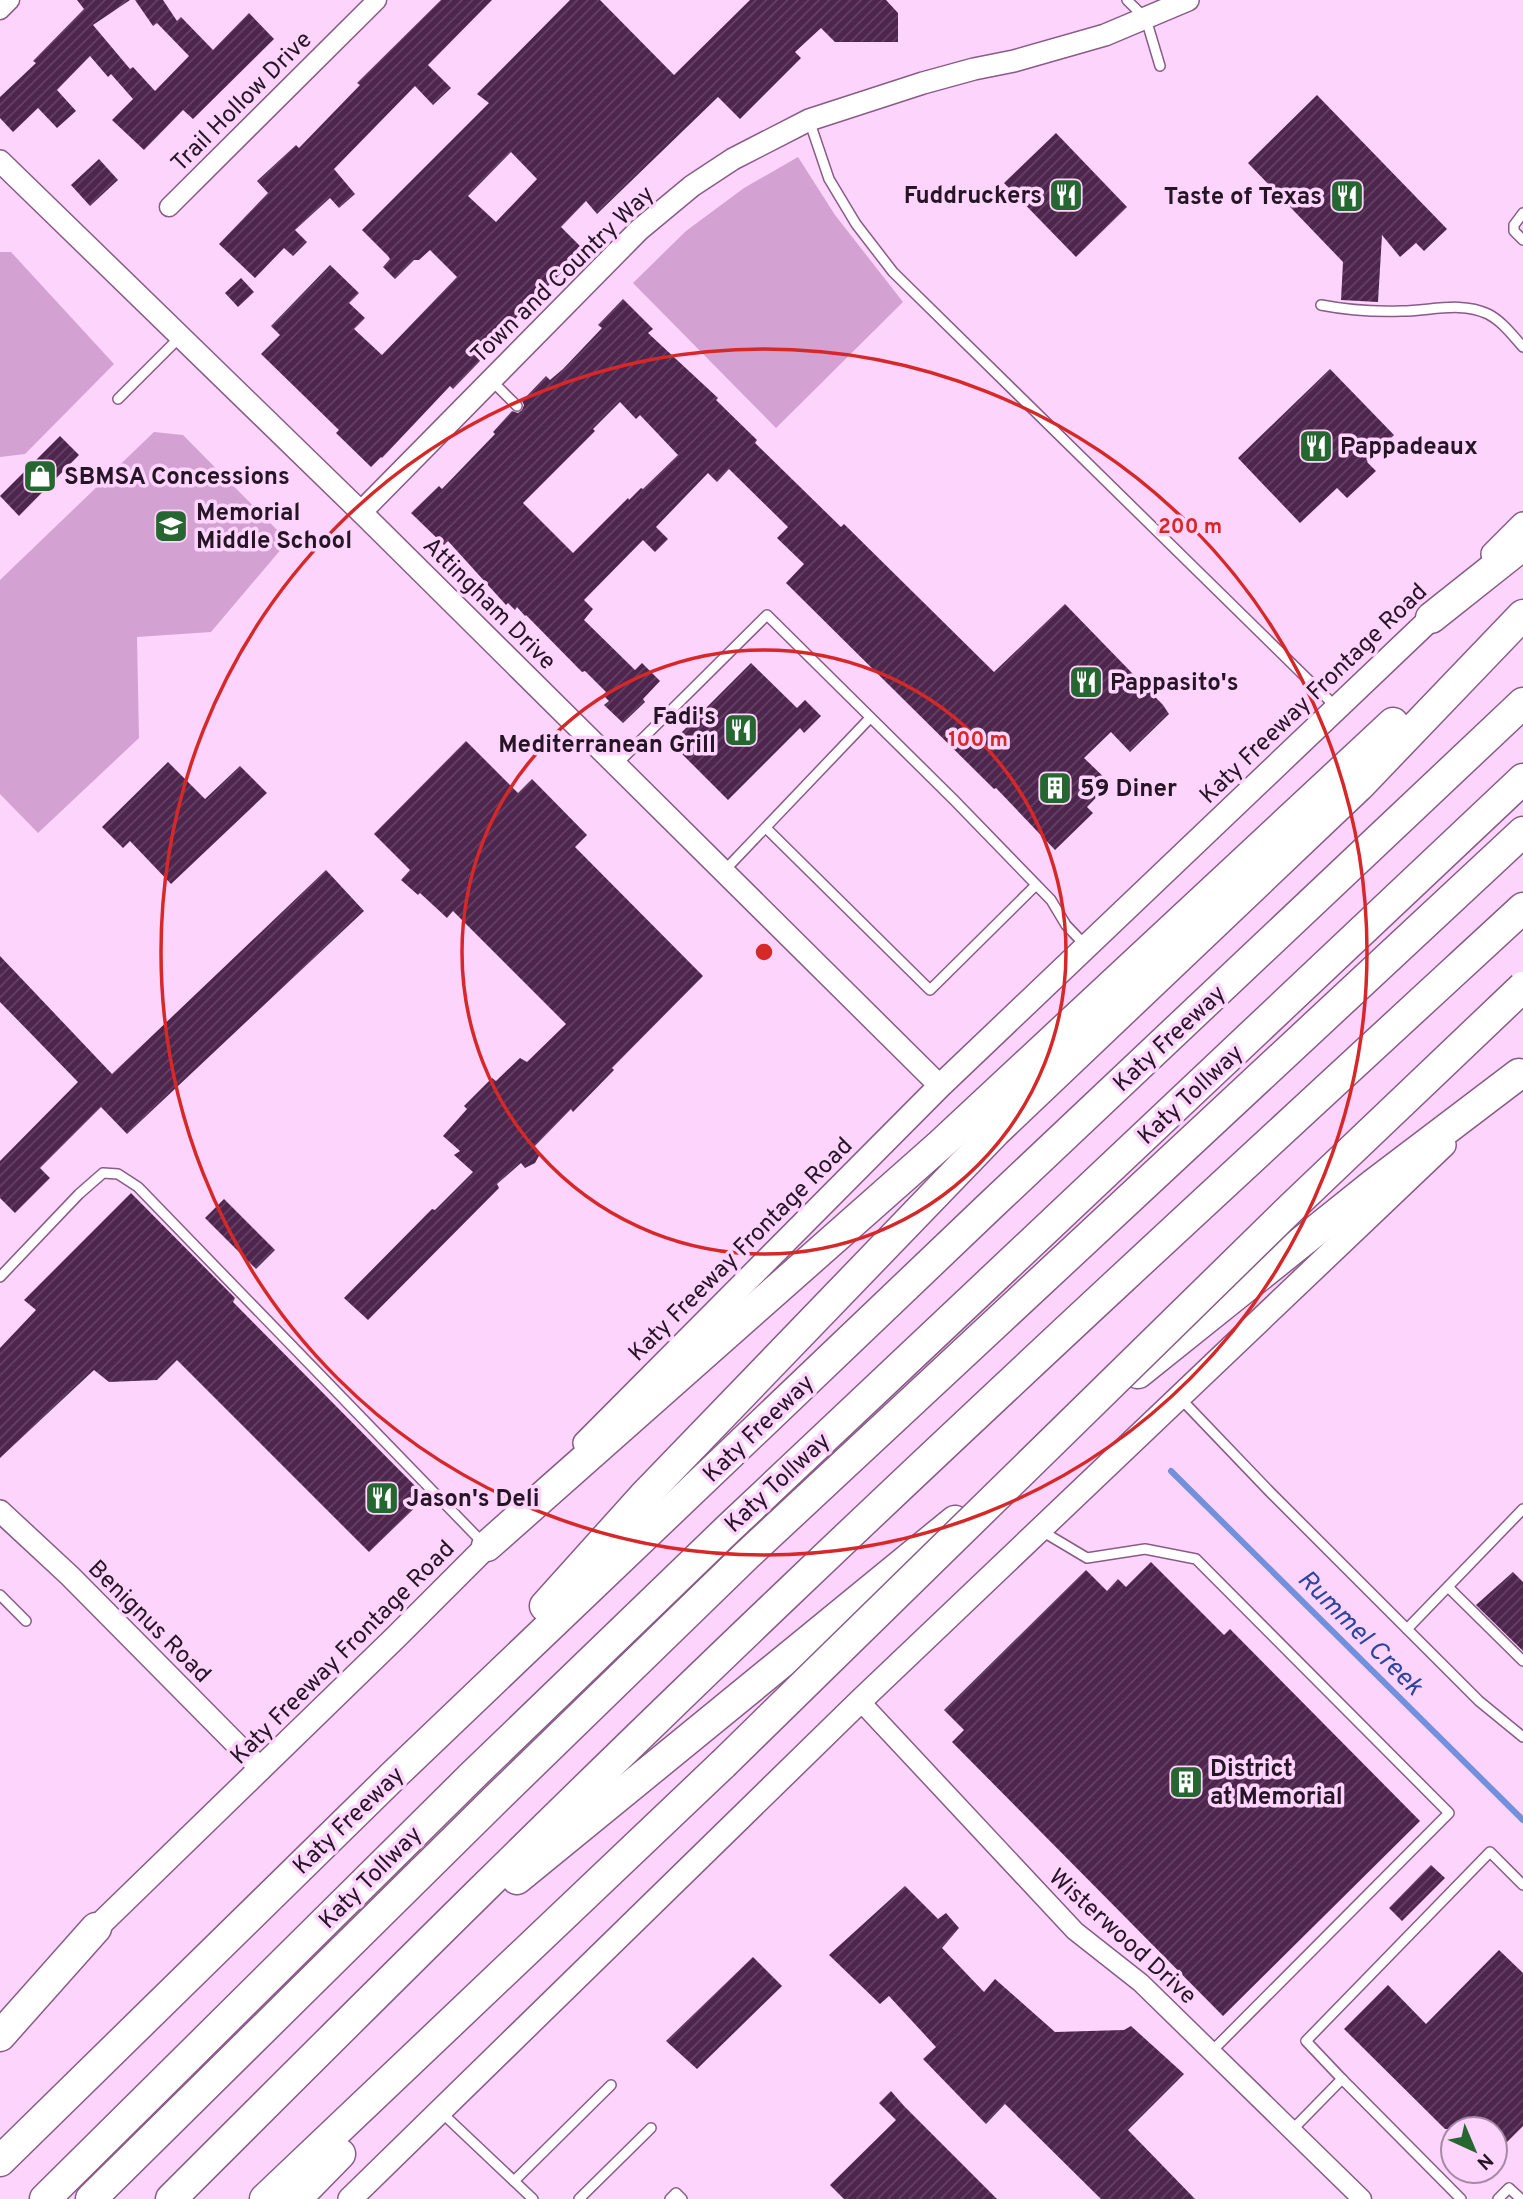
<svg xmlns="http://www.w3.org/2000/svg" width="1523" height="2199" font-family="Overpass,sans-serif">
  <defs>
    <pattern id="building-hatch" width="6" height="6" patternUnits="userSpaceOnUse" patternTransform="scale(1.75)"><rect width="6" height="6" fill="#4d254d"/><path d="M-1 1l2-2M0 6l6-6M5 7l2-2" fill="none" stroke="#644364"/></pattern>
  </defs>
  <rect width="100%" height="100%" fill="#fdd4fb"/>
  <!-- grass -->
  <g fill="#d3a1d2">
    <path d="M798,157L835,215L903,302L776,428L633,283L686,231L744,188Z"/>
    <path d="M0,252H11L114,364L25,454L0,457Z"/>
    <path d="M154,432L183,435L288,541L211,632L137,637L139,738L38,833L0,794V580Z"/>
  </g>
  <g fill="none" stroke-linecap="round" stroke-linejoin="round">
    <!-- stream -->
    <path stroke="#7290db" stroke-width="6" d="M1171,1471L1523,1820"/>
  </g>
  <!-- building -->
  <g fill="url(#building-hatch)" fill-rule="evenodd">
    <path d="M77,0H130L93,25L130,69L133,67L155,91L189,56L157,23L153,26L135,0H163L177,21L181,17L213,50L249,13L274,39L193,119L183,110L144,150L112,120L133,99L111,74L108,77L90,56L57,90L76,111L57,128L38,108L13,132L0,118V97L36,63L33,61L84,9Z"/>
    <path d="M441,0H492L428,65L451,88L433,105L415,86L334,169L355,194L339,208L330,198L295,230L307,242L293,256L284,248L255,278L219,244L268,193L257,181L296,145L299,148L360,85L357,83Z"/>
    <path d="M570,0H600L674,75L750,0H886L898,13V42H835L821,28L795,52L801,58L740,119L718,97L597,214L586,201L561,227L584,250L502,332L505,335L453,389L450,386L382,458L381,457L371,467L336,433L339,430L261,354L280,335L271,326L330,265L359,293L349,303L365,318L354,329L382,355L457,277L430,250L419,260H414L395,279L383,267L390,259L388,256L362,230L489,103L477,94ZM511,152L537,179L496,222L468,196Z"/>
    <path d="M1317,95L1447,229L1424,251L1416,243L1400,257L1382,235L1378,302L1341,300L1343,262L1248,163Z"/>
    <path d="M1056,133L1127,207L1076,257L1004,183Z"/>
    <path d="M99,159L118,180L90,206L71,185Z"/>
    <path d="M241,278L254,292L238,307L225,293Z"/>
    <path d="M623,299L653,329L648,333L718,398L716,400L757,440L755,443L841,527L844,524L994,672L1065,604L1163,705L1169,714L1130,752L1111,732L1084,758L1110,783L1087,807L1093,813L1055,850L996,788L994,789L786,583L804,564L777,538L788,527L729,469L717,482L708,473L656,527L668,539L655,552L643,540L584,600L593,609L584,620L635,670L642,663L660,681L643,699L645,702L623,723L604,705L609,701L603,695L606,692L585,671L582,672L526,615L525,616L517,607L515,610L508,603L506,605L448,541L444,545L411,513L439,486L442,489L495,434L493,432L512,411L518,413L522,410L524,405L522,401L546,376L550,380L563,369L602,328L598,325ZM620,402L636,419L640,415L678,455L643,489L641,488L629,500L628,498L573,553L523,503L595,431L593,429Z"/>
    <path d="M1330,369L1394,435L1367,462L1376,471L1347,498L1337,488L1300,523L1238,458Z"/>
    <path d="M60,436L79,455L19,516L0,496Z"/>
    <path d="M751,663L797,708L805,700L821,716L804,733L800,728L728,800L671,743Z"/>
    <path d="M466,741L518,793L532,779L587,835L575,847L703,976L612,1068L614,1070L573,1112L571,1109L534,1147L540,1154L535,1163L525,1168L521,1163L497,1184L499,1188L368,1320L344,1298L432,1209L435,1210L473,1172L454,1155L460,1151L443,1136L467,1109L464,1106L492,1078L496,1081L520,1058L527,1062L566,1024L453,911L447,918L420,893L418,895L401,880L410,870L374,834Z"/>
    <path d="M168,762L205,799L240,766L267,793L171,884L130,841L123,848L102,827Z"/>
    <path d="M326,870L364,911L127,1134L101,1107L40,1168L50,1178L15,1213L0,1198V1161L78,1082L0,1002V956L112,1074Z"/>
    <path d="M131,1193L235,1298L233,1302L426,1497L369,1552L177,1360L157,1380L109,1382L94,1370L0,1458V1348L36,1310L24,1300Z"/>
    <path d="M224,1199L275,1250L256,1269L205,1218Z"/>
    <path d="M1151,1562L1224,1635L1230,1629L1420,1821L1223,2016L952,1742L964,1730L944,1710L1086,1570L1107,1591L1118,1579L1126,1587Z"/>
    <path d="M1513,1572L1523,1582V1651L1476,1605Z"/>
    <path d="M1431,1865L1445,1878L1402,1921L1389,1908Z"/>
    <path d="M905,1886L938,1919L946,1913L959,1928L942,1948L984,1992L995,1979L1055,2032L1124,2030L1131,2026L1184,2074L1128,2130L1195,2199H1101L1005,2104L986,2124L923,2059L936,2047L889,1996L880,2004L829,1955Z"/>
    <path d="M1499,1950L1523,1973V2126L1495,2154V2129H1445L1344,2029L1388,1985L1426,2024Z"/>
    <path d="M753,1957L782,1986L697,2069L666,2041Z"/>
    <path d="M891,2091L904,2106L997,2199H844L830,2185L896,2120L879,2103Z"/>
  </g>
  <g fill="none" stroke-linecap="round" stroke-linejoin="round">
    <!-- service casing -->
    <g stroke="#885c87" stroke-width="12">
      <g id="service">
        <path d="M1127,0L1146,19L1160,66"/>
        <path d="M809,120L829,179L856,224L893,272L1336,707"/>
        <path d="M1523,213L1514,225V231L1523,240"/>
        <path d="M1321,305C1347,310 1375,312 1402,311C1430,311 1461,301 1488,314C1502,321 1513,336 1523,347"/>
        <path d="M492,381L517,406"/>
        <path d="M118,399L180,337"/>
        <path d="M616,765L767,615L954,800L1051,900L1066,925L1085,945"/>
        <path d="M766,828L930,990L1036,885"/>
        <path d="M724,871L870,718"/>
        <path d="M0,1277L79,1194L103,1173L118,1174L138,1187L483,1543"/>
        <path d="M1180,1398L1270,1492L1479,1701L1523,1737"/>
        <path d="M1040,1530L1087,1558L1145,1549L1196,1559L1449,1813L1212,2051"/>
        <path d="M1448,1587L1523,1661"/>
        <path d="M0,1595L26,1621"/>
        <path d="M1407,1629L1523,1509"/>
        <path d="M1342,2079L1461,2199"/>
        <path d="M441,2112L533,2199"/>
        <path d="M1292,2130L1342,2079L1306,2041L1490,1852L1523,1885"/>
        <path d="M514,2181L611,2085"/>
        <path d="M579,2199L651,2128"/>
        <path d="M670,2199L676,2193L682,2199"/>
        <path d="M1498,2199L1509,2188L1521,2199"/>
      </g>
    </g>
    <!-- minor casing -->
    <g stroke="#885c87" stroke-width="21">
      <g id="minor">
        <path d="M0,10L10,0"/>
        <path d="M169,207L377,0"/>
        <path d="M860,1701L1075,1931L1141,1983L1362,2199"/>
      </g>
    </g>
    <!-- tertiary casing -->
    <g stroke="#885c87" stroke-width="24">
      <g id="tertiary">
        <path d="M0,161L361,512L940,1086"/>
        <path d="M361,512L639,230L692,186L733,159L809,120L923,83L974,69L1014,61L1105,35L1188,0"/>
        <path d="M0,1511L70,1576L261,1769"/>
      </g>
    </g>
    <!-- secondary casing -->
    <g stroke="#885c87" stroke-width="26">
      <g id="secondary">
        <path d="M1493,554L1523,524"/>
        <path d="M585,1443L940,1086L1443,607"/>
        <path d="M86,1938L396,1637L497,1536"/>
        <path d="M350,2199L860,1701L1444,1145"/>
      </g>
    </g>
    <!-- motorway casing -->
    <g stroke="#885c87" stroke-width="33">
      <g id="motorway">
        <path d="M1431,618L1523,545"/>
        <path d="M1138,1373L1374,1184L1519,1074"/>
        <path d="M487,1546L940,1145L1393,723"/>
        <path d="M545,1606L643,1497L995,1132L1359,786L1523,615"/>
        <path d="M517,1879L955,1521"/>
        <path d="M0,2036L96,1928"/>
        <path d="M0,2161L395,1774L989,1207L1523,703"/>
        <path d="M45,2199L473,1775L727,1530L1523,779"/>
        <path d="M91,2199L500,1795L747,1555L1523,832"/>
        <path d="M171,2199C375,1995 579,1792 788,1593C1030,1362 1277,1135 1523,908"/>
        <path d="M265,2199L723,1764"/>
        <path d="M296,2199L340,2154"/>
      </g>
    </g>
    <!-- service -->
    <use href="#service" stroke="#fff" stroke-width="9"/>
    <!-- minor -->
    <use href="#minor" stroke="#fff" stroke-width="18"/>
    <!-- tertiary -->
    <use href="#tertiary" stroke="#fff" stroke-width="21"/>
    <!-- secondary -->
    <use href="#secondary" stroke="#fff" stroke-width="23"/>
    <!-- motorway -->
    <use href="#motorway" stroke="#fff" stroke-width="30"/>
    <!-- motorway-bridge casing -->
    <g stroke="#885c87" stroke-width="33" stroke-linecap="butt">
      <path id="motorway-bridge" d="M723,1764L1292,1207L1523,987"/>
    </g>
    <!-- motorway-bridge -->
    <use href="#motorway-bridge" stroke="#fff" stroke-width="30"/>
  </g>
  <!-- distance rings -->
  <g fill="none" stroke="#d62828" stroke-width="3.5">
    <circle cx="764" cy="952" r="302"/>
    <circle cx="764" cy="952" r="603"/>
  </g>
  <!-- icons -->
  <defs>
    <g id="restaurant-square" transform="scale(1.75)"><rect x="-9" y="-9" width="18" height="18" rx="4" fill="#266731" stroke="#fdd4fb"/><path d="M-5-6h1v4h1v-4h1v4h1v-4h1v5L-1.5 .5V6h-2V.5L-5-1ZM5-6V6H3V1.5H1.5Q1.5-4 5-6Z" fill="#fff"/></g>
    <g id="shop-square" transform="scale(1.75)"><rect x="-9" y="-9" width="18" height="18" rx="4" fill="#266731" stroke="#fdd4fb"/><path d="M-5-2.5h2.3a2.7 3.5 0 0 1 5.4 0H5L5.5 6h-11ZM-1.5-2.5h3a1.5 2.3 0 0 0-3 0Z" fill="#fff"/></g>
    <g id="school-square" transform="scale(1.75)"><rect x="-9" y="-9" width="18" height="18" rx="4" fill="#266731" stroke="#fdd4fb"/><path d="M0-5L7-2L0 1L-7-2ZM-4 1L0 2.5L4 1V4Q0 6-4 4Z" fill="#fff"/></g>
    <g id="building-square" transform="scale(1.75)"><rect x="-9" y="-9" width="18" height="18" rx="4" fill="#266731" stroke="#fdd4fb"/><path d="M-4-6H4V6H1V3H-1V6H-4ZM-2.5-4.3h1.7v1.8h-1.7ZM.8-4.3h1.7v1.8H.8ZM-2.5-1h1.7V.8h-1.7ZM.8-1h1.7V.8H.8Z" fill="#fff"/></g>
  </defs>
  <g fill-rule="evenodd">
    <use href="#restaurant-square" x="1066" y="195"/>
    <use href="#restaurant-square" x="1347" y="196"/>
    <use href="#restaurant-square" x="1316" y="446"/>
    <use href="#shop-square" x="40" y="476"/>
    <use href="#school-square" x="171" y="526"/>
    <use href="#restaurant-square" x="1086" y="682"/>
    <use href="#restaurant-square" x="741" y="730"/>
    <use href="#building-square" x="1055" y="788"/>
    <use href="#restaurant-square" x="382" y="1498"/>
    <use href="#building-square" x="1186" y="1782"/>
  </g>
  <g text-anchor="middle" stroke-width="7" stroke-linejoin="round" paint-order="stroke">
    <!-- street labels -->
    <g font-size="24" fill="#261526" stroke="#fdd4fb">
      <text transform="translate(241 101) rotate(-45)" y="8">Trail Hollow Drive</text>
      <text transform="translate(562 274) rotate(-44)" y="8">Town and Country Way</text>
      <text transform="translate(490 603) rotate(45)" y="8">Attingham Drive</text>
      <text transform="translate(1313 693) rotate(-44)" y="8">Katy Freeway Frontage Road</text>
      <text transform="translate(1169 1038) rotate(-43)" y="8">Katy Freeway</text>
      <text transform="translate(1190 1094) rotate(-43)" y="8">Katy Tollway</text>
      <text transform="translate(740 1249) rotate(-45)" y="8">Katy Freeway Frontage Road</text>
      <text transform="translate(758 1428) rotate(-44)" y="8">Katy Freeway</text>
      <text transform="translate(777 1482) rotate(-43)" y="8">Katy Tollway</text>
      <text transform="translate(150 1621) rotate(45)" y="8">Benignus Road</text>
      <text transform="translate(342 1652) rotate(-45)" y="8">Katy Freeway Frontage Road</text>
      <text transform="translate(348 1820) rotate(-44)" y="8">Katy Freeway</text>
      <text transform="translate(370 1877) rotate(-45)" y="8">Katy Tollway</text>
      <text transform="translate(1123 1936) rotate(42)" y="8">Wisterwood Drive</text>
    </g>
    <!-- poi labels -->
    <g font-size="24" font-weight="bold" fill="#261526" stroke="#fdd4fb" text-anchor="start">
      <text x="1042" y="203" text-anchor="end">Fuddruckers</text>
      <text x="1322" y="204" text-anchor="end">Taste of Texas</text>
      <text x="1340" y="454">Pappadeaux</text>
      <text x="64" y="484">SBMSA Concessions</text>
      <text x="196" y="520">Memorial<tspan x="196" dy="28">Middle School</tspan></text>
      <text x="1110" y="690">Pappasito's</text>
      <text x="716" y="724" text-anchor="end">Fadi's<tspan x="716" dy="28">Mediterranean Grill</tspan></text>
      <text x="1080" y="796">59 Diner</text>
      <text x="406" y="1506">Jason's Deli</text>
      <text x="1210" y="1776">District<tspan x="1210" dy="28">at Memorial</tspan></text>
    </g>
    <!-- water labels -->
    <g font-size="26" font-style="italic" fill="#2b469f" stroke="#fdd4fb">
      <text transform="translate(1361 1632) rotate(45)" y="9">Rummel Creek</text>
    </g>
  </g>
  <circle cx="764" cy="952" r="10" fill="#d62828" stroke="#fdd4fb" stroke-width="3.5"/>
  <g font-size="21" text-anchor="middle" font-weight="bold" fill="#d62828" stroke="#fdd4fb" stroke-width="7" stroke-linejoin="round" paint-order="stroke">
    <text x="1190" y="533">200 m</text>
    <text x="978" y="746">100 m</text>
  </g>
  <!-- north arrow -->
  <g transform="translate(1474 2150) rotate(136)"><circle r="33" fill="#fdd4fb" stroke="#a788a6" stroke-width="2"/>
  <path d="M0-5L12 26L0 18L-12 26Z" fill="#266731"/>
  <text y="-10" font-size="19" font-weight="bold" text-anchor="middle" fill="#261526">N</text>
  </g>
</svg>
